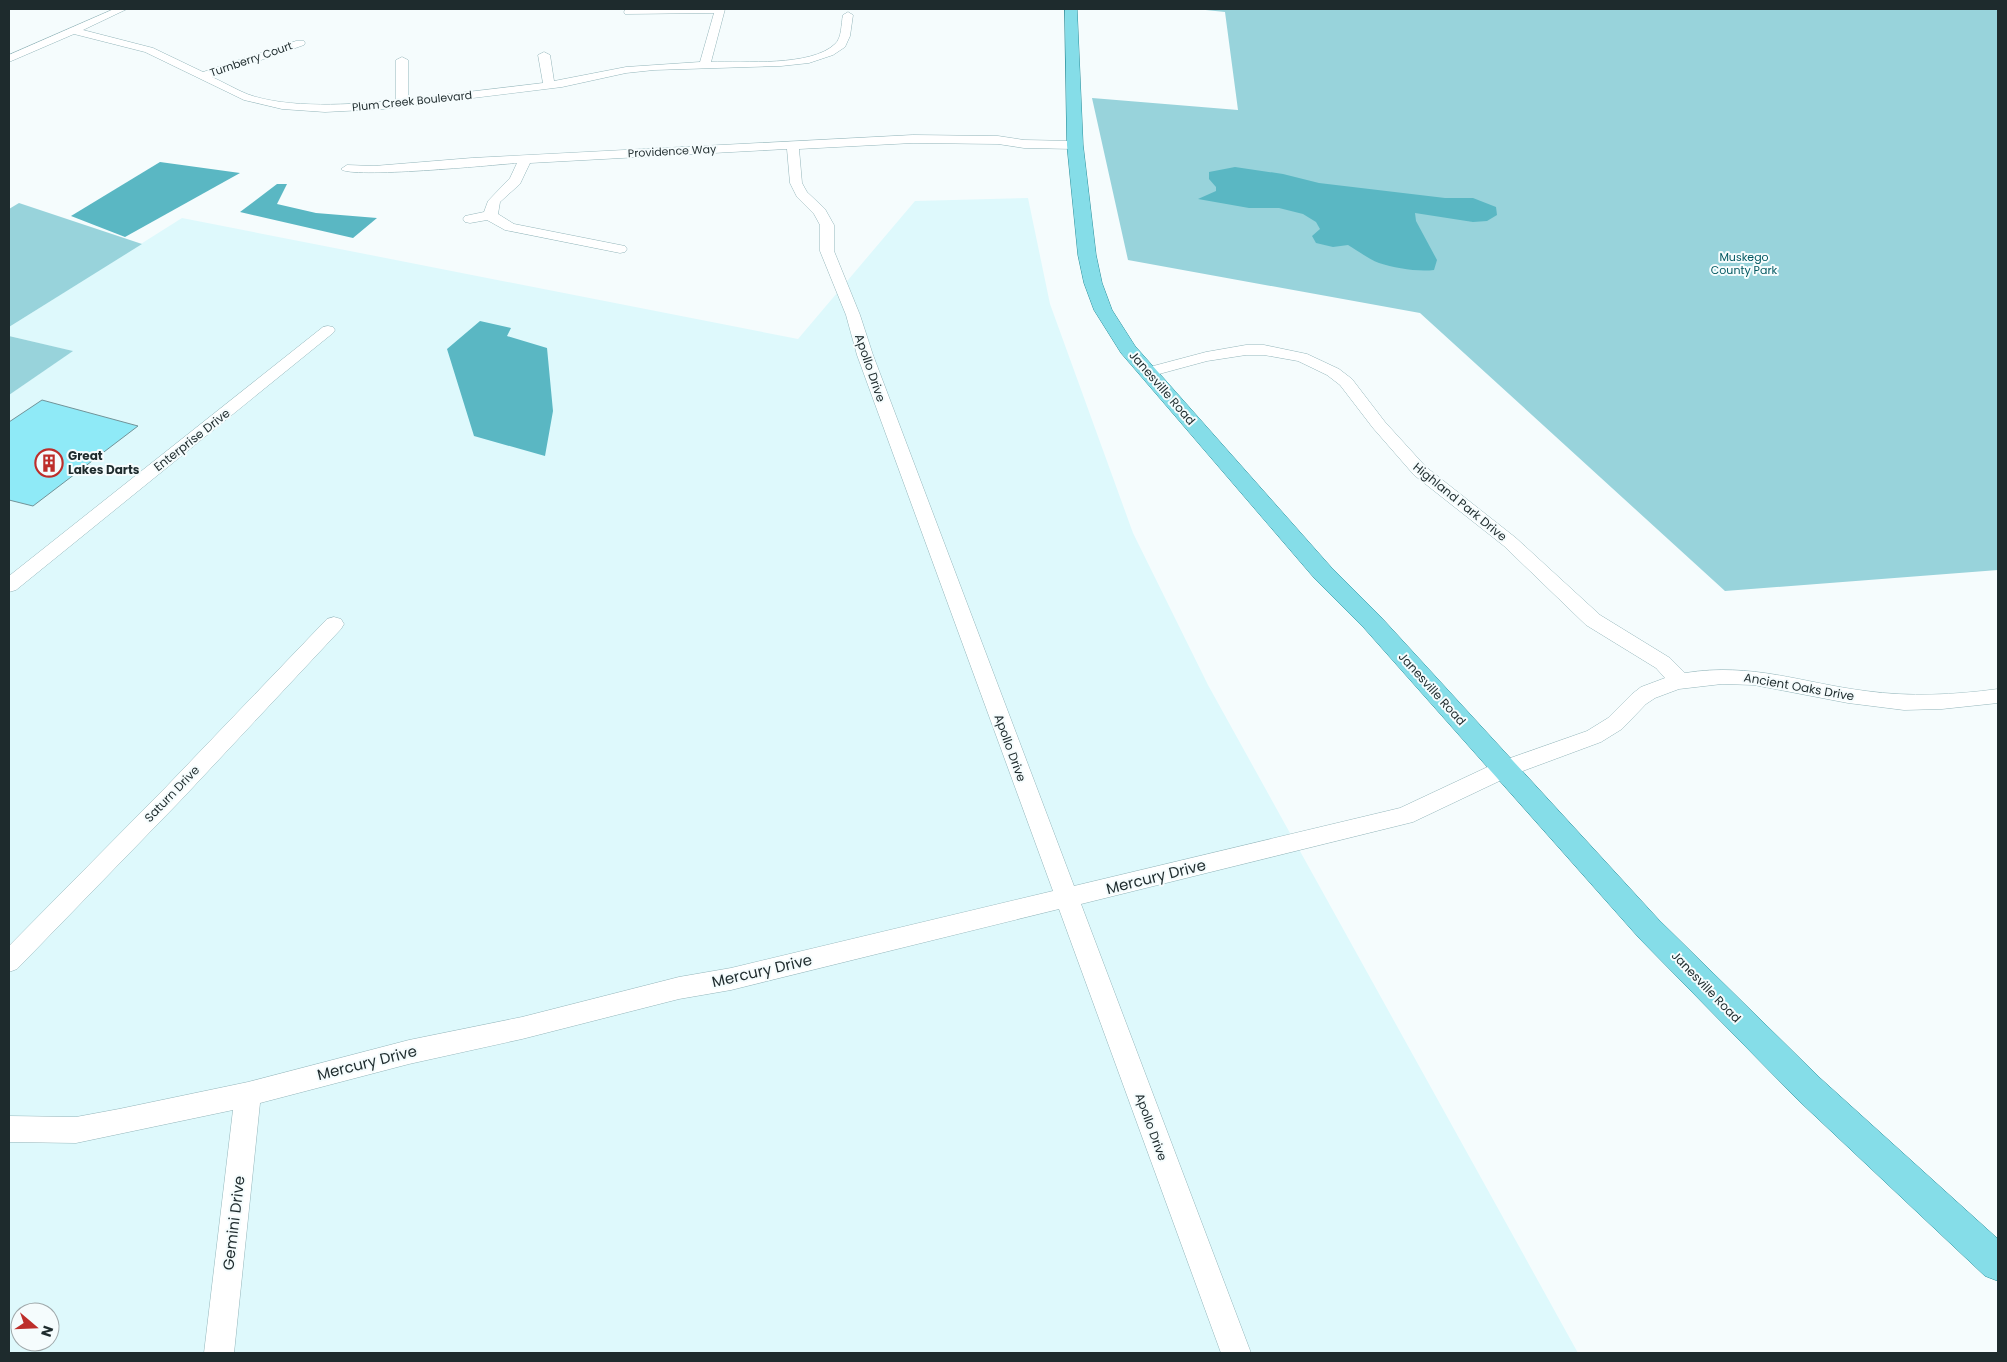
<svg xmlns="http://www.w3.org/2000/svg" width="2007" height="1362" font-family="Poppins,sans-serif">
  <rect width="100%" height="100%" fill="#f5fcfd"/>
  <!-- built -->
  <path fill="#def9fc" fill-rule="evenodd" d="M1028,198L1050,304L1133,533L1208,685L1578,1353H9V395L72,351L9,336V327L182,218L798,339L915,201ZM20,1312H50V1342H20Z"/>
  <!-- green -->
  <g fill="#98d3db">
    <path d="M1196,9H1998V570L1725,591L1420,313L1128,260L1092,98L1238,110L1225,12Z"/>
    <path d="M19,203L142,244L9,327V209Z"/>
    <path d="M9,336L73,351L9,395Z"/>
  </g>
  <!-- water -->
  <g fill="#5ab7c3">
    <path d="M160,162L240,173L125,237L71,216Z"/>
    <path d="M1235,167L1283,174L1319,183L1445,198H1473L1496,207L1497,215L1487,221L1473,222L1415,213L1416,221L1437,260L1434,270C1417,272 1395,268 1379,263C1368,259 1357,250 1348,245L1333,247L1316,243L1312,236L1320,229L1316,222L1303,214L1279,208H1249L1198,199L1216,191V187L1209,179V172Z"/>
    <path d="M277,184H287L277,204L316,213L377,218L353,238L240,212Z"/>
    <path d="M480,321L511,328L507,336L547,348L553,411L545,456L474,436L447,349Z"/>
  </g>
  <!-- building -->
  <path fill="#8feaf7" stroke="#729398" d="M42,400L138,426L33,506L9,500V422Z"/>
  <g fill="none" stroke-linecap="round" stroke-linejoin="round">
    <!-- minor casing -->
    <g stroke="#94b6bb" stroke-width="1">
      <g id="minor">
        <path d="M114,9H127L83,30L153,48L203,72L296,41H304L305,43L304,45L212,77C223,82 235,89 247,94C287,109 353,105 396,100V60L402,57L408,60V99L543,83L538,55L544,52L550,55L554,81L626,67L700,62L714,13L625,14L624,12L625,10L629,9H725L711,62C744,61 811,67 835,44C842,38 841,24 843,15L848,12L853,15L850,36L845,47L833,55L809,63L781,66L654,70L626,73L562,87L383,109L325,112L282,109L244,100L145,52L74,34L9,62V55Z"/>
        <path d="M913,135L998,136L1024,140L1075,141L1081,145L1075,149L1024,148L998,144L913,143L799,149L802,183L807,192L825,209L834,225V251L860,315L873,355L1074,886L1400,808L1496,763L1587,731L1608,718L1632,694L1641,687L1665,678L1656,668L1586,625L1504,546L1414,475L1373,428L1340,385L1327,375L1298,361L1264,355H1246L1207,361L1148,377L1142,375L1140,372L1142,369L1206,352L1246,345H1264L1307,354L1339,369L1352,379L1385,422L1426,467L1516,538L1600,615L1670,658L1685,673C1752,662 1802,683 1866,691C1910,697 1954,695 1998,689V703L1942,709L1904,710L1848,703L1754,685L1722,684L1679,689L1655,698L1646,704L1622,729L1601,742L1512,775L1413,822L1081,904L1251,1353H1221L1059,909L731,990L679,999L522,1039L409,1064L260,1103L234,1353H204L233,1110L76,1143L9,1142V1116L76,1117L119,1109L248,1082L409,1040L522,1017L679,977L731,968L1053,891L857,355L846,315L820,251V225L814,214L797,197L790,183L787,149L530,163L520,184L500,202L498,214L514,224L625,246L627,249L625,252L620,253L505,230L487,220L470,223L465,222L463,219L465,216L484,212L488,201L510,178L517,163C493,165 350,179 341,169L347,165L374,166L472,158Z"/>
        <path d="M328,326L333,327L335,330L333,333L16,590L9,592V576L323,327Z"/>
        <path d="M334,617L341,619L344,624L341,629L182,799L17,969L9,972V946L166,787L327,619Z"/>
      </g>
    </g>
    <!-- major casing -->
    <g stroke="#2c909c" stroke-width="1">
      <path id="major" d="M1065,9H1077L1083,145L1096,255L1102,283L1112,310L1135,346L1331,567L1380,616L1659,920L1820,1078L1998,1239V1281L1985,1276L1798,1100L1639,938L1364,628L1315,579L1121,353L1094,310L1084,283L1078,255L1067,145Z"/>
    </g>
    <!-- minor -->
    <use href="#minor" fill="#fff" fill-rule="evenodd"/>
    <!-- major -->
    <use href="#major" fill="#85dde8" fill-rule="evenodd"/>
  </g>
  <!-- icons -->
  <defs>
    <g id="building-ring" transform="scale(1.4375)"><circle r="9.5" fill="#f5fcfd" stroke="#bd2e2b" stroke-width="1.5"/><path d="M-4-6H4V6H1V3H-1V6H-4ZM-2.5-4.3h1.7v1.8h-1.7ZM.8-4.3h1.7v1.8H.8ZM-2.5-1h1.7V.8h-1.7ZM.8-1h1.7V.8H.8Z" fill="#bd2e2b"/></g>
  </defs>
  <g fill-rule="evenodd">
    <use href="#building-ring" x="49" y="463"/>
  </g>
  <g text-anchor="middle" stroke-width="4" stroke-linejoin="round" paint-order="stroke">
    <!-- far-street labels -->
    <g font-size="11" fill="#1e2b2d" stroke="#f5fcfd">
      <text transform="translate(251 59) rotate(-19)" y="4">Turnberry Court</text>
      <text transform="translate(412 101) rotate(-6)" y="4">Plum Creek Boulevard</text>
      <text transform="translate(672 151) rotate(-3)" y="4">Providence Way</text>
    </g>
    <!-- far-park labels -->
    <g font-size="11" fill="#025861" stroke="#f5fcfd">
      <text x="1744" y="261">Muskego<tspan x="1744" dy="13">County Park</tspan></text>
    </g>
    <!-- street labels -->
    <g font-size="12" fill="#1e2b2d" stroke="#f5fcfd">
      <text transform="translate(870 368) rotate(71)" y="4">Apollo Drive</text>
      <text transform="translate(1162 388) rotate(49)" y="4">Janesville Road</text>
      <text transform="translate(192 440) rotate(-38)" y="4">Enterprise Drive</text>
      <text transform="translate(1460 502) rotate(39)" y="4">Highland Park Drive</text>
      <text transform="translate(1799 687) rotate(10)" y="4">Ancient Oaks Drive</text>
      <text transform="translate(1432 689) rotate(48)" y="4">Janesville Road</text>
      <text transform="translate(1010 748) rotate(70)" y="4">Apollo Drive</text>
      <text transform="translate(172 794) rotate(-46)" y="4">Saturn Drive</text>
      <text transform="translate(1706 987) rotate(46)" y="4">Janesville Road</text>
      <text transform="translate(1151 1127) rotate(70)" y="4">Apollo Drive</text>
    </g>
    <!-- poi labels -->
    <g font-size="12" font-weight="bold" fill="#1e2b2d" stroke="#f5fcfd" text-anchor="start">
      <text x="68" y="460">Great<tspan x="68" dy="14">Lakes Darts</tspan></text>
    </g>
    <!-- near-street labels -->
    <g font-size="15" fill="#1e2b2d" stroke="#f5fcfd">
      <text transform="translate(1156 877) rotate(-14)" y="5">Mercury Drive</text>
      <text transform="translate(762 971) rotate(-13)" y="5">Mercury Drive</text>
      <text transform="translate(367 1063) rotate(-14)" y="5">Mercury Drive</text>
      <text transform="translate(234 1223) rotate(-83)" y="5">Gemini Drive</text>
    </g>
  </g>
  <!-- border -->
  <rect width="2007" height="1362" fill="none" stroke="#1e2b2d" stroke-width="20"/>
  <!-- north arrow -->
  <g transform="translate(35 1327) rotate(109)"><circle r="24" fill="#f5fcfd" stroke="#9fa8aa"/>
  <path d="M0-4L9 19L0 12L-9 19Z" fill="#bd2e2b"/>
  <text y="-8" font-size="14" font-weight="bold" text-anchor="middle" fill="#1e2b2d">N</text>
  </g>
</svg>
